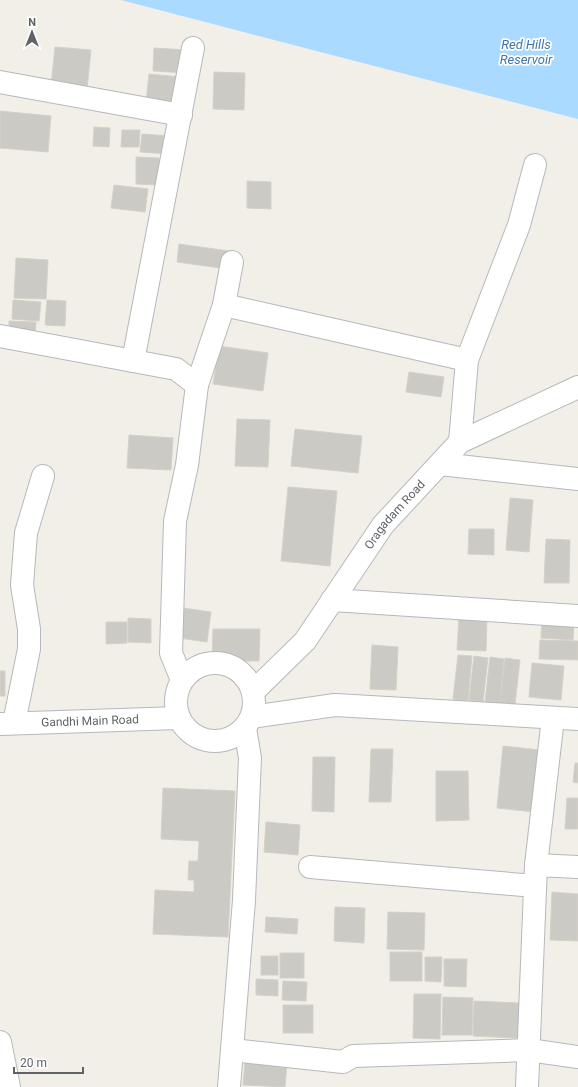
<svg xmlns="http://www.w3.org/2000/svg" width="578" height="1087" font-family="Roboto,sans-serif">
  <rect width="100%" height="100%" fill="#f1efe8"/>
  <!-- water -->
  <path fill="#aadaff" d="M121,0H578V119Z"/>
  <!-- building -->
  <g fill="#cccac5" stroke="#d6d1c6">
    <path d="M55,47L91,50L87,89L51,86Z"/>
    <path d="M154,48L188,50L186,73L153,71Z"/>
    <path d="M214,72L245,73L244,110L213,109Z"/>
    <path d="M149,74L180,77L177,106L146,103Z"/>
    <path d="M0,111L51,116L48,152L0,148Z"/>
    <path d="M94,127L110,128L109,147L93,146Z"/>
    <path d="M122,130H140L139,147H121Z"/>
    <path d="M142,134L171,136L170,154L140,152Z"/>
    <path d="M136,157L159,158V185L136,184Z"/>
    <path d="M247,181L271,182V209L247,208Z"/>
    <path d="M114,185L148,189L145,212L111,208Z"/>
    <path d="M179,244L229,251L227,269L177,262Z"/>
    <path d="M16,258L48,260L46,299L14,298Z"/>
    <path d="M13,300L41,302L39,321L12,319Z"/>
    <path d="M47,300L66,301L65,326L45,325Z"/>
    <path d="M9,321L36,322L35,336L9,335Z"/>
    <path d="M219,346L268,353L263,391L213,384Z"/>
    <path d="M409,372L444,377L441,397L406,392Z"/>
    <path d="M237,419L270,420L268,467L235,466Z"/>
    <path d="M295,429L362,436L358,473L291,466Z"/>
    <path d="M129,435L173,438L171,470L127,468Z"/>
    <path d="M288,487L337,491L330,566L281,561Z"/>
    <path d="M510,498L533,500L529,552L506,550Z"/>
    <path d="M469,529H494V555L468,554Z"/>
    <path d="M546,539L570,540L569,583H544Z"/>
    <path d="M183,608L211,612L207,642L179,638Z"/>
    <path d="M459,616L487,617L486,651L457,650Z"/>
    <path d="M542,616L574,618L573,640L541,638Z"/>
    <path d="M128,618L151,619V643L128,642Z"/>
    <path d="M106,622H127V643L106,644Z"/>
    <path d="M213,629H260L259,661H212Z"/>
    <path d="M540,640L578,641V660L539,659Z"/>
    <path d="M372,645L398,647L396,690L370,689Z"/>
    <path d="M458,655L472,656L468,701L453,699Z"/>
    <path d="M474,656L488,658L483,702L469,700Z"/>
    <path d="M490,657L504,659L500,703L485,702Z"/>
    <path d="M505,658L520,660L515,704L500,703Z"/>
    <path d="M532,663L564,666L561,700L529,697Z"/>
    <rect x="0" y="671" width="5" height="25"/>
    <path d="M503,746L540,750L534,812L497,808Z"/>
    <path d="M371,749H393L391,802H369Z"/>
    <path d="M313,757H335L334,812L312,811Z"/>
    <path d="M575,763H578V783L573,782Z"/>
    <path d="M436,771H468L469,820L436,821Z"/>
    <path d="M163,788L235,791L228,937L153,934L155,890L194,892V880H188L189,861H198L199,841L161,839Z"/>
    <path d="M567,798H578V829H565Z"/>
    <path d="M266,822L300,825L298,855L264,852Z"/>
    <path d="M552,892L578,894V941L550,940Z"/>
    <path d="M335,907L365,908L364,943L334,941Z"/>
    <path d="M388,912L425,913L424,950L387,949Z"/>
    <path d="M266,917L298,919L297,934L265,932Z"/>
    <rect x="390" y="952" width="32" height="29"/>
    <rect x="280" y="953" width="24" height="25"/>
    <rect x="261" y="956" width="17" height="19"/>
    <path d="M425,957H442L441,982L425,981Z"/>
    <path d="M444,959H467L466,987L444,986Z"/>
    <path d="M256,979L278,980V996L256,995Z"/>
    <path d="M283,981L307,982L306,1001L282,1000Z"/>
    <path d="M414,994H441L440,1039L413,1038Z"/>
    <path d="M443,997L473,998L472,1035H442Z"/>
    <path d="M474,1001L519,1003L518,1038L473,1036Z"/>
    <rect x="283" y="1005" width="30" height="28"/>
    <path d="M245,1062L287,1064L285,1087L243,1085Z"/>
  </g>
  <g fill="none" stroke-linecap="round" stroke-linejoin="round">
    <!-- minor casing -->
    <g stroke="#b5b8bc" stroke-width="24">
      <g id="minor">
        <path d="M0,82L181,115"/>
        <path d="M224,305L467,360"/>
        <path d="M0,336L176,369L197,385"/>
        <path d="M133,361L193,48"/>
        <path d="M460,442L467,360L519,225L535,165"/>
        <path d="M440,464L578,479"/>
        <path d="M332,600L578,616"/>
        <circle cx="215" cy="702" r="39"/>
        <path d="M182,680L171,653L175,521L187,465L197,385L224,305L232,262"/>
        <path id="s1" d="M253,692L305,641L383,525L460,442L578,387"/>
        <path d="M252,717L335,705L578,719"/>
        <path d="M14,723L29,649V629L22,585L26,533L43,476"/>
        <path id="s2" d="M0,724L179,718"/>
        <path d="M536,865L553,718"/>
        <path d="M310,867L535,886"/>
        <path d="M0,1042L9,1087"/>
        <path d="M232,1050L343,1062L353,1056L529,1050L578,1057"/>
        <path d="M229,1087L244,900L250,758L245,728"/>
        <path d="M527,1087L536,865L578,867"/>
      </g>
    </g>
    <!-- minor -->
    <use href="#minor" stroke="#fff" stroke-width="22"/>
  </g>
  <g text-anchor="middle" stroke-width="3.5" stroke-linejoin="round" paint-order="stroke">
    <!-- street labels -->
    <g font-size="12" fill="#5f6368" stroke="#fff">
      <text dy="4" stroke="none"><textPath href="#s1" startOffset="228">Oragadam Road</textPath></text>
      <text dy="4" stroke="none"><textPath href="#s2" startOffset="90">Gandhi Main Road</textPath></text>
    </g>
    <!-- water labels -->
    <g font-size="13" font-style="italic" fill="#4174aa" stroke="#fff">
      <text x="526" y="49">Red Hills<tspan x="526" dy="15">Reservoir</tspan></text>
    </g>
  </g>
  <!-- north arrow -->
  <g transform="translate(32 32)" stroke="#ffffff" stroke-width="3" paint-order="stroke">
  <path d="M0-3L7 15L0 10L-7 15Z" fill="#5f6368"/>
  <text y="-6" font-size="11" font-weight="bold" text-anchor="middle" fill="#5f6368">N</text>
  </g>
  <!-- scale -->
  <path d="M14 1067v6h69v-6" fill="none" stroke="#5f6368" stroke-width="2"/>
  <text x="20" y="1067" font-size="12" fill="#5f6368" stroke="#ffffff" stroke-width="3" paint-order="stroke">20 m</text>
</svg>
